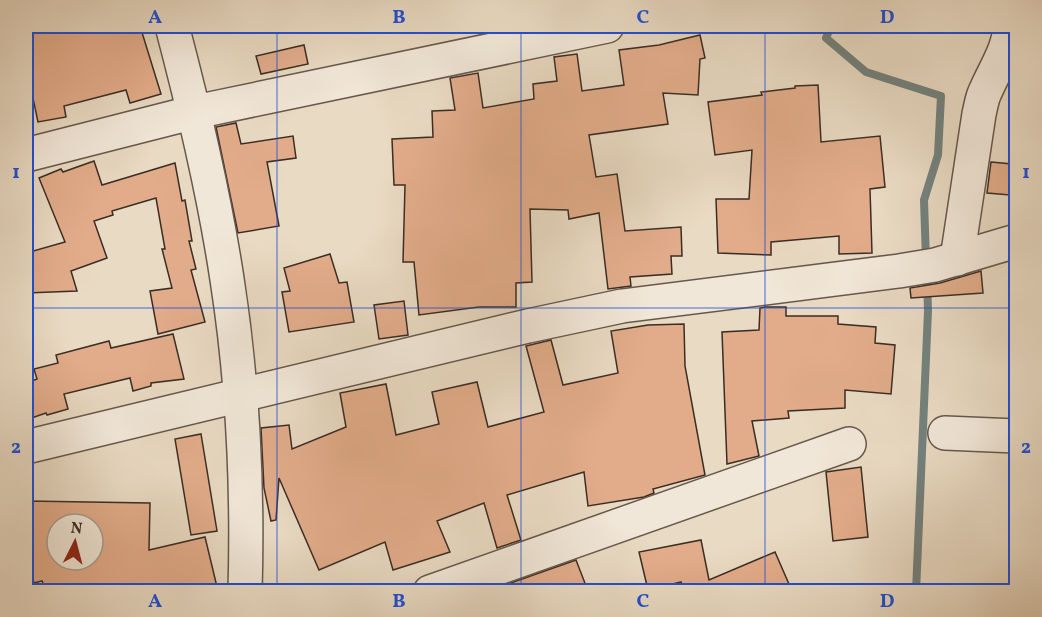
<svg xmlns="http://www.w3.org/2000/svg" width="1042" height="617" font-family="Vollkorn,serif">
  <rect width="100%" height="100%" fill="#e9dac3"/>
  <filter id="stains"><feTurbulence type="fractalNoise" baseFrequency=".00333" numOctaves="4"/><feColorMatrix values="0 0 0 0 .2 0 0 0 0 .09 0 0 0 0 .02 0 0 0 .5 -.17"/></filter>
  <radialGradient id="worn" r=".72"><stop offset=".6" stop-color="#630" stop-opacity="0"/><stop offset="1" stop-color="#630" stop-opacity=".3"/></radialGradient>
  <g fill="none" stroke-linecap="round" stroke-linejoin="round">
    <!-- stream -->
    <g stroke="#73827e" stroke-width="8">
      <path d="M831,26L826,38L866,72L941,96L938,155L924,200L926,260"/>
      <path d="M916,592L928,311L927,275"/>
    </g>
  </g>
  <!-- building -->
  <g fill="#e2ac8a" stroke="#3a2d25" stroke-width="1.5" fill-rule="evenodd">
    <path d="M26,26H140L161,94L130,103L126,90L64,106L66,117L38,122L26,65Z"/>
    <path d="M700,35L705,58L700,59L698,95L663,93L668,124L589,135L596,177L617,174L625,231L681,227L682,256H671L672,274L630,277L631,286L608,289L599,213L569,219L568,210L530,209L532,282L516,283V307H479L419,315L414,262H403L405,185H394L392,139L433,137L432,111L455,110L450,78L478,73L483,108L534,99L533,84L557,81L554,57L577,54L582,91L624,85L619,50L659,45Z"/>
    <path d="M304,45L308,64L261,74L256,56Z"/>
    <path d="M818,85L821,142L880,136L885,187L870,189L872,253L839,254V236L771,242V255L718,253L716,199H749L752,150L715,155L708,102L762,95L761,92L795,88V86Z"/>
    <path d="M236,123L241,144L293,136L296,158L267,162L279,226L238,233L216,127Z"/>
    <path d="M94,161L102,185L175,163L182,201L185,200L192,241H189L196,269L191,270L205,322L158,334L150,291L172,288L162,249H165L156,198L112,211L113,215L94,221L107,258L71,271L77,291L26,293V253L65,242L39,178L61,169L63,172Z"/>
    <path d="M991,162L1012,164L1010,195L987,193Z"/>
    <path d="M330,254L339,283L347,282L354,322L289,332L282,292L290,291L284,268Z"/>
    <path d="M981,271L983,293L911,298L910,288L940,283Z"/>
    <path d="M404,301L408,335L379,339L374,305Z"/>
    <path d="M765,307H786V316H838V324L876,327L875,343L895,345L891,394L845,390V408L788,411L789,418L752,421L759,456L727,464L722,332L759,330L760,308Z"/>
    <path d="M684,324L685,366L705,475L653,489L654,493L644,497L588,506L584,472L507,495L521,540L497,548L484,503L437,521L450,552L393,570L385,542L319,570L279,478L276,520L271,521L264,488L261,428L289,425L292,449L346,427L340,393L386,384L396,435L439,424L432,392L477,382L488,427L544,412L526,346L551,340L563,385L618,373L611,331L648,325Z"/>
    <path d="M173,334L184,379L151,383V386L133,391L130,378L64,394L68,409L47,415L46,413L26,420V383L37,379L34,369L58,363L56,355L109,341L111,348Z"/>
    <path d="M201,434L217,531L191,535L175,439Z"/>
    <path d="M861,467L868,537L833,541L826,472Z"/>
    <path d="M26,501L150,503L149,550L205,537L218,591H46L42,581L34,583L26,553ZM57,524H93V560H57Z"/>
    <path d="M701,540L709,580L775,552L792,591H681H683L681,582L648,590L639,552Z"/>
    <path d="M576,560L588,591H488Z"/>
  </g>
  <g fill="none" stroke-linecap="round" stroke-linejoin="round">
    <!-- minor casing -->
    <g stroke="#66584c" stroke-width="36">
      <g id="minor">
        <path d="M172,26C194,109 214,193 227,279C243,382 248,487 245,592"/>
        <path d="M26,155L195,112L607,26"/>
        <path d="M957,259L979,114C981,106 982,97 986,90C995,69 1009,49 1010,26"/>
        <path d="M945,433L1016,436"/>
        <path d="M26,447L528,326L622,306L899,271L935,265L1016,241"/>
        <path d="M430,592L849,444"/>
      </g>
    </g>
    <!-- minor -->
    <use href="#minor" stroke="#f1e7d8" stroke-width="33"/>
  </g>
  <!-- grid -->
  <path fill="none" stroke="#1d4ed8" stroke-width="1.5" stroke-opacity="0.55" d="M277,26V592M521,26V592M765,26V592M26,308H1016"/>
  <!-- margin -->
  <rect width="1042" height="617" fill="none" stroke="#e9dac3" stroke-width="66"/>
  <!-- north arrow -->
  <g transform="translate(75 542) rotate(6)"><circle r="28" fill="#f1e7d8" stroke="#a89d90" stroke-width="1.5"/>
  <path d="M0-4.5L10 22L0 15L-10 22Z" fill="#8f2418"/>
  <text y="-9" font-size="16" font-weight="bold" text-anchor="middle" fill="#3a2d25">N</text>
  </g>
  <rect x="33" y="33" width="976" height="551" fill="none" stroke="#1d4ed8" stroke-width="2"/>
  <g font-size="20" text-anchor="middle" font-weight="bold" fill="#1d4ed8">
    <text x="155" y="23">A</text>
    <text x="399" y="23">B</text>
    <text x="643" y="23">C</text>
    <text x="887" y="23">D</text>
    <text x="16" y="178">1</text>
    <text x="1026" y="178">1</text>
    <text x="16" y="453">2</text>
    <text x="1026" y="453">2</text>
    <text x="155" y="607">A</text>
    <text x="399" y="607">B</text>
    <text x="643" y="607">C</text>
    <text x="887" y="607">D</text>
  </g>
  <rect width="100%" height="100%" filter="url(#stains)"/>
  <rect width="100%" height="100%" fill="url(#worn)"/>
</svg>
